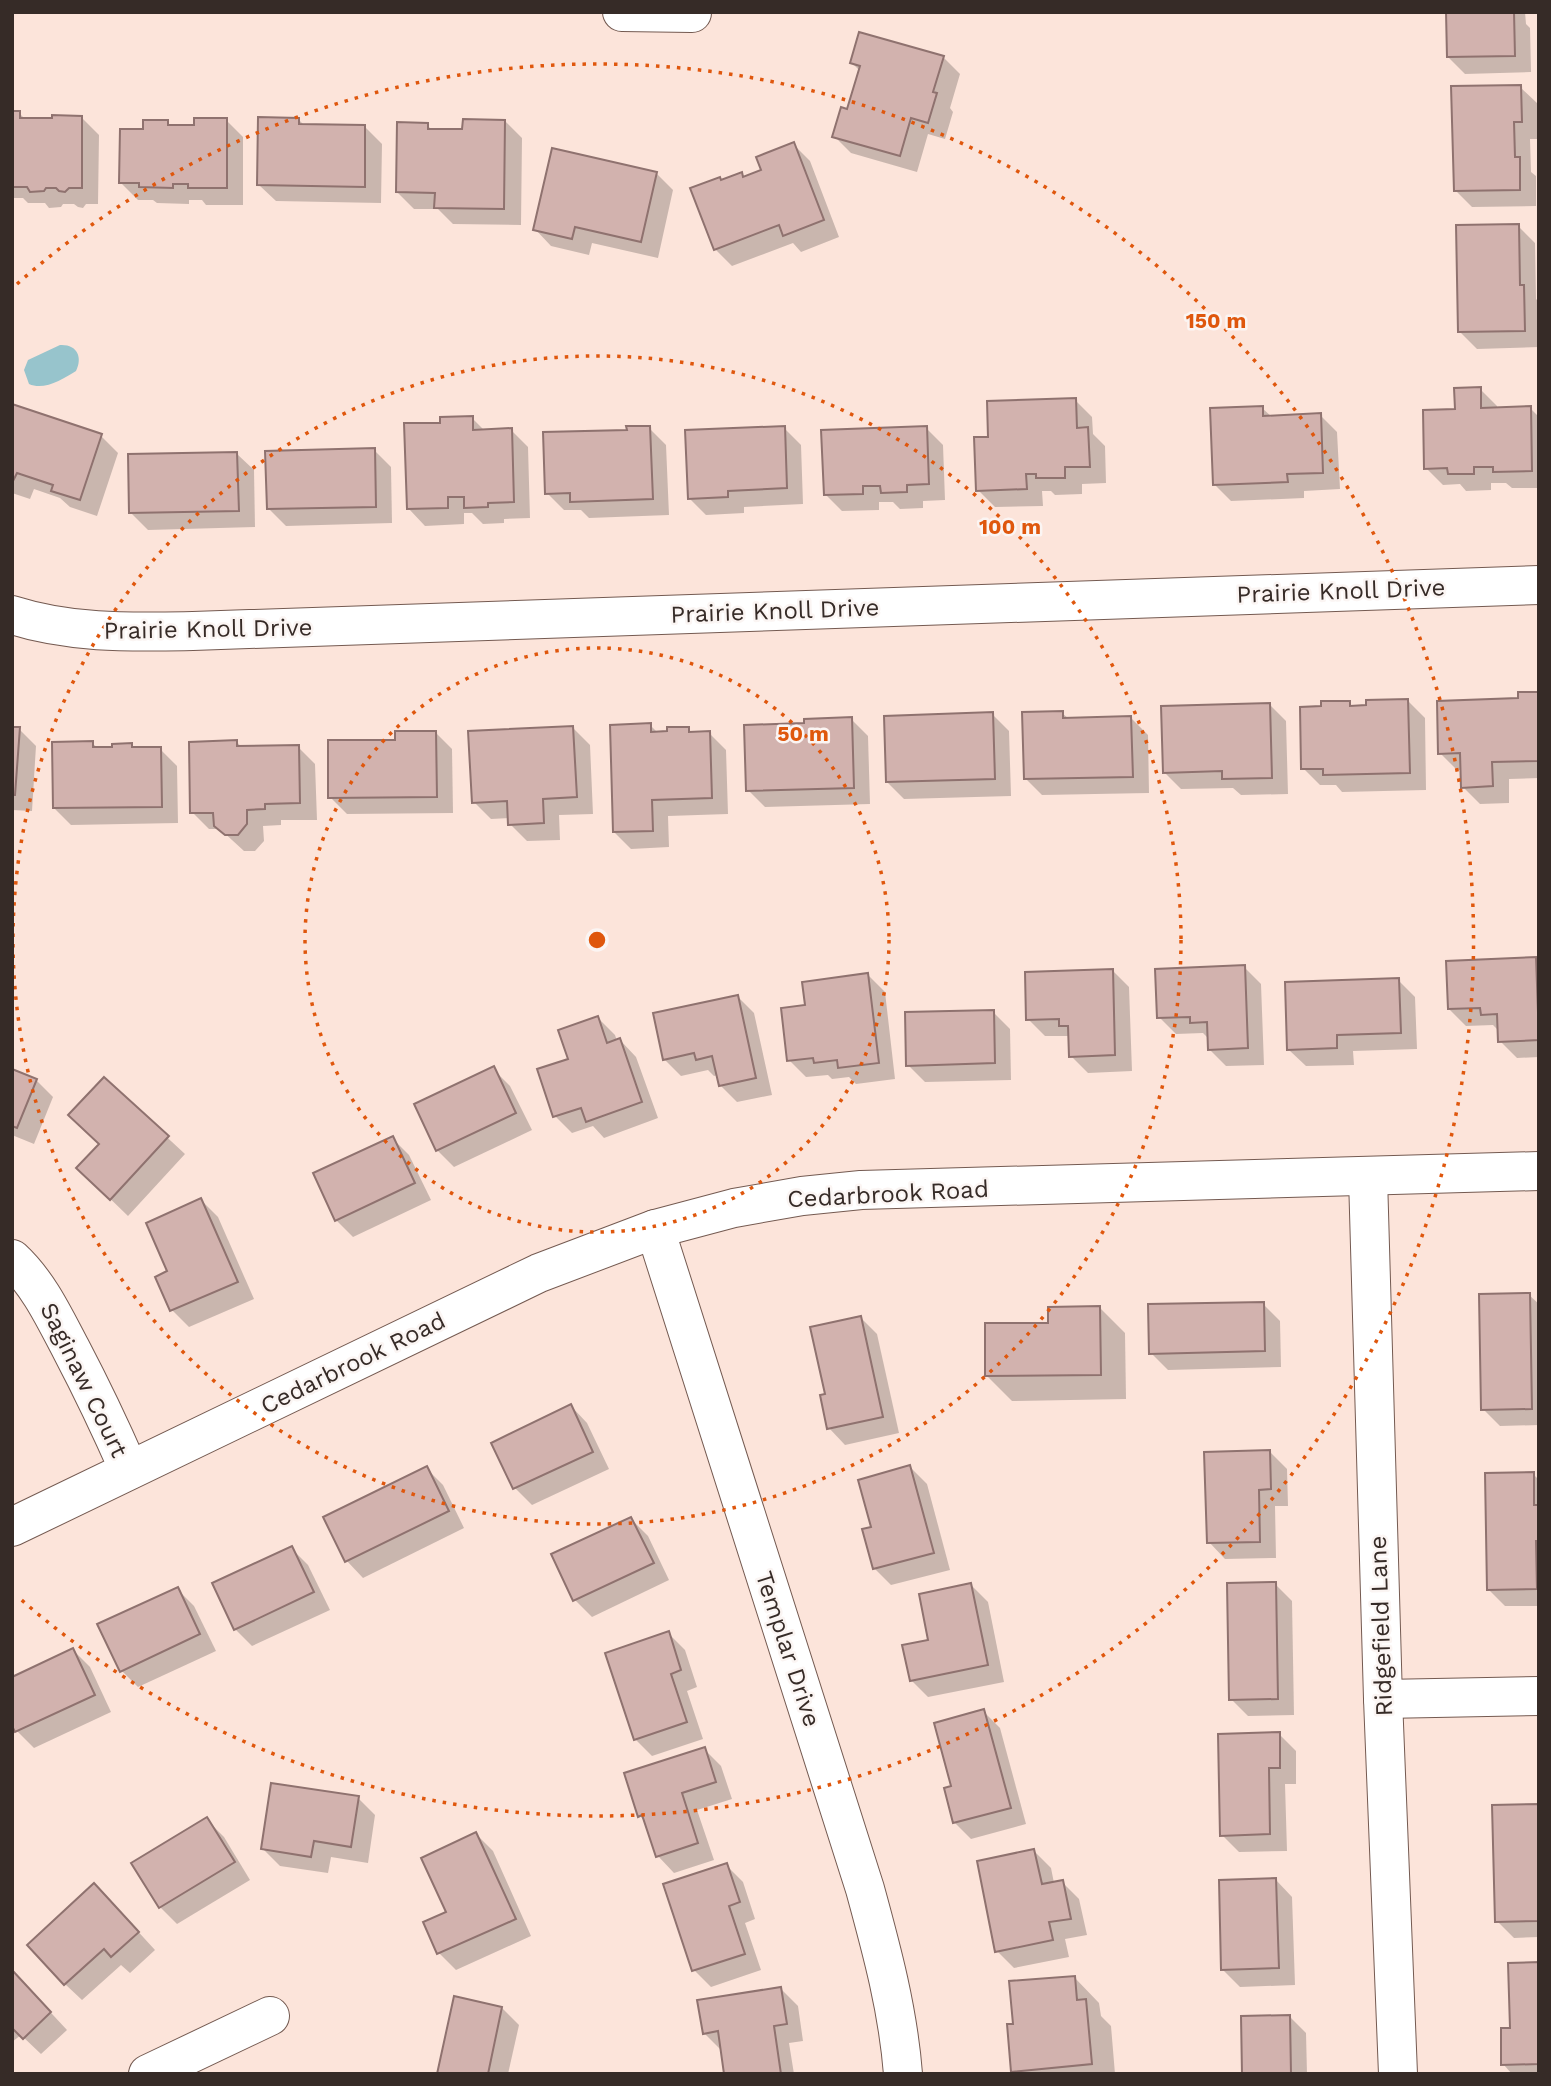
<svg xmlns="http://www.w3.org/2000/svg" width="1551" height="2086" font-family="'Work Sans',sans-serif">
  <rect width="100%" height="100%" fill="#fce4da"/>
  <!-- water -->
  <path fill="#97c4cc" d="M60,345C77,344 83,357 76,371C63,379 44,391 29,384L24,370L28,360Z"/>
  <!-- shadow -->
  <g fill="#0003">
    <path d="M1446,12H1525L1526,24L1530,28L1531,72L1465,74L1448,57V14Z"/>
    <path d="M943,57L960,74L950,108L953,112L945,139L928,134L917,172L851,153L834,136L849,111L860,71L852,63Z"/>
    <path d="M1520,87L1537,103L1538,139H1530L1531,172L1536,176V206L1472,207L1455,190Z"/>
    <path d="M12,113H19L26,120L82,118L99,135L98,204H86L83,208L78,207L74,204H63L61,207L49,208L45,203H28L23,198H12Z"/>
    <path d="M226,120L243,137V205H206L202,200H189V204L157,203L153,200H138L121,183L145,131L167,122L172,127H195Z"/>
    <path d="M299,120L305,126L365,127L382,144L381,203L276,201L259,185Z"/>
    <path d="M505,121L522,138L521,225L453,224L438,209H414L397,192L427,125L433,131H464Z"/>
    <path d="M793,144L810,161L839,237L801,252L793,243L732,266L715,249L721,182L742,174L745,178L763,171Z"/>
    <path d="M656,173L673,190L658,258L592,243L589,255L551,246L535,229Z"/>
    <path d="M1518,226L1535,243L1536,299L1539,302V347L1477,349L1460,332Z"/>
    <path d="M1480,389L1497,406V409L1530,408L1539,417V488H1512L1506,483H1491V490L1466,491L1460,484L1443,485L1426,468L1456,411Z"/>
    <path d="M1075,400L1092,417L1093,434L1105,446L1106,483L1082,484V494L1055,495L1051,491H1042L1043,506L995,507L978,490L990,438Z"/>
    <path d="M12,406L101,436L118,453L97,516L70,507L60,498L34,489L30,499L12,493Z"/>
    <path d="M1262,408L1272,417L1320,415L1337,432L1340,489L1304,491V498L1231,501L1214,484Z"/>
    <path d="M472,418L485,431L511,430L528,447L530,518L504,519V523L483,524L472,513H464V524L425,526L409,509L442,424Z"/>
    <path d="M649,428L666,445L669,515L589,518L581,510H564L547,493L629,432Z"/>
    <path d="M784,428L801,445L803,504L744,507V513L706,515L689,498Z"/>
    <path d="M926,428L943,445L945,500L923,501V508L900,509L893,502H879V510L842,511L825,494Z"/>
    <path d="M374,450L391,467L392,523L286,526L269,509Z"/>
    <path d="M237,454L254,470L255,527L148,530L131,513Z"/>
    <path d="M1539,694V778L1509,779V803L1480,804L1463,787L1462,770H1457L1440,753L1520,700Z"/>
    <path d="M1408,701L1425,718L1426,790L1342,792L1336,785H1320L1303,768L1323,708L1349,703L1354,708Z"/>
    <path d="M1269,704L1286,721L1288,794L1241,795L1233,788L1181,789L1164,772Z"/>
    <path d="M1062,713L1069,719L1131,718L1148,735L1149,793L1042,795L1025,778Z"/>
    <path d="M992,714L1009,731L1011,796L904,799L887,782Z"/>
    <path d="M851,719L868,736L870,804L765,807L748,790L806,725Z"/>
    <path d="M650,725L658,733L688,729L693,734L709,733L726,750L728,814L668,816L669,847L631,849L614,832Z"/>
    <path d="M573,728L590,745L593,814L559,815L560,840L527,841L510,824V818L491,819L474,802Z"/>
    <path d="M12,729H19L36,746L32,811L12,810Z"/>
    <path d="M435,732L452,749L453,813L347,814L330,797Z"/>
    <path d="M237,742L242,748L298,747L315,764L317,820H281V825L263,826L264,841L255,851H244L220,829H209L192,812Z"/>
    <path d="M92,743L99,749L131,745L135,749H160L177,766L178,823L71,825L54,808Z"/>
    <path d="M1535,959L1539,963V1057L1517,1058L1500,1041V1032L1493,1025L1466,1026L1449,1009Z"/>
    <path d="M1244,967L1261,984L1264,1065L1226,1066L1209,1049V1039L1203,1033L1176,1034L1159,1017Z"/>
    <path d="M1112,970L1129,987L1132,1071L1088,1073L1071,1056L1070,1036H1045L1028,1019Z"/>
    <path d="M868,975L885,992L895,1079L856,1084L849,1077L832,1079L828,1075L806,1077L789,1060L807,1006Z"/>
    <path d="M1398,980L1415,997L1417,1049L1353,1051L1354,1065L1306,1066L1289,1050Z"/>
    <path d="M737,996L754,1013L772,1095L737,1102L720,1085L718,1075L714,1076L708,1070L681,1076L664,1059Z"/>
    <path d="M993,1012L1010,1029L1011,1080L925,1082L908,1065Z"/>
    <path d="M598,1018L615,1035L617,1041L620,1040L636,1057L658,1118L604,1138L593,1126L572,1133L555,1116L570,1060Z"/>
    <path d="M493,1069L510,1086L532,1130L454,1167L437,1150L416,1105Z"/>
    <path d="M12,1071L36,1080L53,1097L34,1144L12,1135Z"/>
    <path d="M104,1079L185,1154L128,1216L96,1185L101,1144Z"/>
    <path d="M392,1138L409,1155L431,1200L353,1237L336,1220Z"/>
    <path d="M201,1200L218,1217L254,1299L189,1327L172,1310Z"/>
    <path d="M1529,1295L1539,1304V1425L1500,1426L1483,1409Z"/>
    <path d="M1263,1304L1280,1321L1281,1367L1168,1370L1151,1353Z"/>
    <path d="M1100,1308L1125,1333L1126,1399L1012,1401L987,1376L1050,1324Z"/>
    <path d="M860,1317L877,1334L899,1433L845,1445L829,1428L827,1395Z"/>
    <path d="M571,1406L587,1423L609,1469L532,1505L515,1488Z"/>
    <path d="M1270,1452L1287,1469L1288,1506H1275L1276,1558L1225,1559L1209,1542Z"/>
    <path d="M910,1467L927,1484L950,1570L891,1585L874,1568L873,1528Z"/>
    <path d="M426,1468L443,1485L464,1528L363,1578L347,1561Z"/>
    <path d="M1533,1474L1539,1480V1606H1505L1488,1589Z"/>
    <path d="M631,1519L648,1536L669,1580L592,1617L575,1600Z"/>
    <path d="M291,1548L308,1565L330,1610L252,1646L235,1629Z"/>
    <path d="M1275,1584L1292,1601L1294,1715L1248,1716L1231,1699Z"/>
    <path d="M971,1585L988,1602L1004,1682L928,1697L911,1680L931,1641Z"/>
    <path d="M177,1589L194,1606L216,1651L138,1687L121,1670Z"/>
    <path d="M668,1633L685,1650L697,1687L687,1691L703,1739L652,1756L635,1739Z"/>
    <path d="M73,1650L90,1667L111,1712L34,1748L17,1731L12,1722Z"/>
    <path d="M983,1711L1000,1728L1026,1824L971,1839L954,1822L953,1787Z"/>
    <path d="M1279,1734L1296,1751V1784H1285L1287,1851L1239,1852L1222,1835Z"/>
    <path d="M704,1749L721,1766L732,1799L697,1810L714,1860L674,1873L658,1856L646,1822L640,1816Z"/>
    <path d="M358,1798L375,1815L368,1863L331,1857L328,1873L280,1866L263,1849Z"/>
    <path d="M1539,1806V1937L1514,1938L1497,1921Z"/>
    <path d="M207,1820L224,1837L250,1880L177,1924L160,1907Z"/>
    <path d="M476,1834L493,1851L531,1936L456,1970L439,1953L425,1923L448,1913Z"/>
    <path d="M1034,1851L1051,1868L1054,1883L1062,1882L1079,1899L1087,1935L1065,1939L1069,1957L1014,1968L997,1951Z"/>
    <path d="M726,1865L743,1882L755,1919L745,1923L761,1970L711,1987L694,1970Z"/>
    <path d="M1276,1880L1292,1897L1295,1985L1240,1987L1223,1970Z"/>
    <path d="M111,1902L155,1950L130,1973L121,1965L82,2000L65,1984Z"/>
    <path d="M1539,1964V2074H1512L1503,2064L1512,2029Z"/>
    <path d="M12,1971L67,2030L41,2054L21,2035L12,2042Z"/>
    <path d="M1074,1977L1099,2003L1101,2016L1111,2026L1115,2074H1015L1013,2071L1015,2025Z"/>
    <path d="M781,1989L798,2006L803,2041L789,2043L794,2074H726L721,2050L704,2033Z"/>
    <path d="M502,2008L519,2025L508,2074H439Z"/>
    <path d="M1289,2016L1306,2033L1307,2074H1243Z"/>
  </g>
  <!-- building -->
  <g fill="#d2b2ae" stroke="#8f726f" stroke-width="2">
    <path d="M1446,12H1514L1515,56L1447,57Z"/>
    <path d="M859,32L944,56L933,92L937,93L928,123L911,118L900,156L832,137L841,107L847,109L860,66L850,63Z"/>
    <path d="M1521,85L1522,122H1514L1515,157H1520V190L1454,191L1451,86Z"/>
    <path d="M12,111H20V118H52V115L82,116V188H69L65,192L59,191L56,188H46L44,191L30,192L27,187H12Z"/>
    <path d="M258,117L299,118V124L365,125V187L257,185Z"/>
    <path d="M194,118H227V188H188V184H173V188L139,187V183H119L120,129H143V120H168V125H194Z"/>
    <path d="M463,119L505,120L504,209L434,208L435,193L396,192L397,122L428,123V129H462Z"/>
    <path d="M794,142L824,220L783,236L779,225L714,250L690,188L720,177L721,180L742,172L743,177L761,170L756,157Z"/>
    <path d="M552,148L657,172L641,242L575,227L572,239L533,230Z"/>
    <path d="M1519,224L1520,285H1524L1525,331L1458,332L1456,225Z"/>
    <path d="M1481,387V408L1531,406L1532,471L1493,472V467H1474V474H1448L1447,468L1424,469L1423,410L1455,409L1454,388Z"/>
    <path d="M1076,398L1077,428L1088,427L1090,467H1065V478H1036V474H1026L1027,489L976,491L974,437H988L987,401Z"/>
    <path d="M12,404L102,434L80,500L51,491L53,485L17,473L12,483Z"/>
    <path d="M1263,406V416L1321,413L1323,473L1287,474L1288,482L1213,485L1210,408Z"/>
    <path d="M473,416V430L512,428L514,502L488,503V507L464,508V497H448V508L407,509L404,423H440V417Z"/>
    <path d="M626,426H650L653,499L570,502V493L545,494L543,432L627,430Z"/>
    <path d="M785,426L787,488L728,491V497L688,499L685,430Z"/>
    <path d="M927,426L929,484L907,485V492L881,493L880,486H863V494L824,495L821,430Z"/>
    <path d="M375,448L376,507L267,509L265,451Z"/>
    <path d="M237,452L239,511L129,513L128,454Z"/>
    <path d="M1518,692H1539V761L1492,762L1493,786L1461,788L1460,753L1438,754L1437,701L1518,698Z"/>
    <path d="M1408,699L1410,773L1323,775V769H1301L1300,707L1321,706V701H1350V706L1366,705V700Z"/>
    <path d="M1270,703L1272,778L1222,779V771L1163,773L1161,706Z"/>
    <path d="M1063,711V718L1131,716L1133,777L1024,779L1022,712Z"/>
    <path d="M993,712L995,779L886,782L884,716Z"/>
    <path d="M852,717L854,788L746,791L744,725L804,723V719Z"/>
    <path d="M651,723V732L667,731V727H689V732L710,731L712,798L652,800L653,831L613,832L610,725Z"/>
    <path d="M573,726L577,797L543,799L544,823L508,825L507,801L472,803L468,731Z"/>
    <path d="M12,727H20L15,795H12Z"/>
    <path d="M395,731H436L437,797L328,798V740H395Z"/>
    <path d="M237,740V746L299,745L300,803L265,804V809L247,810V824L238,835H225L214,826L213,813H190L189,742Z"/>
    <path d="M93,741V747H112V744L132,743V747H161L162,807L53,808L52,742Z"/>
    <path d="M1536,957L1539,1040L1498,1042L1497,1014L1481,1015L1480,1008L1448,1009L1446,961Z"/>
    <path d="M1245,965L1248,1048L1208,1050L1207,1022L1190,1023V1017L1157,1018L1155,969Z"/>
    <path d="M1113,969L1115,1055L1069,1057L1068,1026H1059V1019L1026,1020L1025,972Z"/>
    <path d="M868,973L879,1063L838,1068L837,1060L814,1063L813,1058L787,1061L781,1008L805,1005L802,982Z"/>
    <path d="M1399,978L1401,1033L1337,1035V1048L1287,1050L1285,982Z"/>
    <path d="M738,995L756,1078L719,1086L712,1056L696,1060L694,1053L663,1060L653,1013Z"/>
    <path d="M994,1010L995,1063L906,1066L905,1012Z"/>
    <path d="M598,1016L607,1043L620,1038L642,1102L586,1122L581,1108L553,1117L537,1069L568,1059L558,1030Z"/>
    <path d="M494,1066L516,1113L436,1151L414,1104Z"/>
    <path d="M12,1069L37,1079L17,1128L12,1126Z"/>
    <path d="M104,1077L169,1136L110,1200L76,1168L99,1144L68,1115Z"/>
    <path d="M393,1136L415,1183L335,1221L313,1173Z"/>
    <path d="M201,1198L238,1282L170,1311L155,1277L167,1271L146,1223Z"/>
    <path d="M1530,1293L1532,1409L1481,1410L1479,1294Z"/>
    <path d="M1264,1302L1265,1351L1149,1354L1148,1304Z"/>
    <path d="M1100,1306L1101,1375L985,1376V1323H1048V1307Z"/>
    <path d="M861,1316L883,1417L827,1429L820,1395L825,1394L810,1327Z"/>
    <path d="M571,1404L593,1452L513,1489L491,1443Z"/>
    <path d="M1270,1450L1271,1489L1259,1490L1260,1542L1207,1543L1204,1452Z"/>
    <path d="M910,1465L934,1553L873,1569L862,1529L871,1527L858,1480Z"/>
    <path d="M427,1466L449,1511L345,1562L323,1517Z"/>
    <path d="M1534,1472V1505H1539V1541H1536L1537,1589L1487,1590L1485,1473Z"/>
    <path d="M631,1517L654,1563L573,1601L551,1554Z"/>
    <path d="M292,1546L314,1592L234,1630L212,1583Z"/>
    <path d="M1276,1582L1278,1699L1229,1700L1227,1583Z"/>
    <path d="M971,1583L988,1665L910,1681L902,1645L928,1640L919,1594Z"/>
    <path d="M178,1587L200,1634L120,1672L97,1624Z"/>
    <path d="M669,1631L681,1670L671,1674L687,1722L634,1740L605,1653Z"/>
    <path d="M73,1648L95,1695L15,1732L12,1726V1677Z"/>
    <path d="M984,1709L1011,1808L953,1823L944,1788L951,1786L934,1723Z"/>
    <path d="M1280,1732V1768H1269L1270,1834L1220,1836L1218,1734Z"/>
    <path d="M705,1747L716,1782L682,1793L698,1843L656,1857L642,1815L638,1817L624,1773Z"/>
    <path d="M271,1783L359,1796L351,1847L314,1841L311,1857L261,1849Z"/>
    <path d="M1539,1804V1921L1495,1922L1492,1805Z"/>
    <path d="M207,1817L235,1862L159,1908L131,1863Z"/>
    <path d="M476,1832L516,1919L437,1954L423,1922L446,1912L421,1858Z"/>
    <path d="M1034,1849L1042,1884L1063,1880L1071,1919L1049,1922L1053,1940L995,1952L977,1861Z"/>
    <path d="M727,1863L740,1902L729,1906L745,1954L692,1971L663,1884Z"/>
    <path d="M1276,1878L1279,1968L1221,1970L1219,1880Z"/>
    <path d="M94,1883L139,1932L111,1957L104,1949L64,1985L27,1945Z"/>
    <path d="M1539,1962V2064L1501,2065V2028H1510L1508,1963Z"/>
    <path d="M12,1970L51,2012L23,2039L12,2028Z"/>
    <path d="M1075,1976L1077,2000L1086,1999L1092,2064L1011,2072L1007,2024H1013L1009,1981Z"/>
    <path d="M781,1987L787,2024L774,2026L781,2074H724L718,2031L703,2034L697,2000Z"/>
    <path d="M454,1996L502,2007L488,2074H437Z"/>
    <path d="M1290,2015L1291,2074H1242L1241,2016Z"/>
  </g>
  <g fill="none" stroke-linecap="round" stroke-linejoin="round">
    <!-- minor casing -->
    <g stroke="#745a51" stroke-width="40">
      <g id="minor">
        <path d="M622,12L692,13"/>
        <path d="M12,615C72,634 131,632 193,631L1539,585"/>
        <path d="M1368,1177L1383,1699L1398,2074"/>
        <path d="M655,1229L865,1889C882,1951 898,2010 903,2074"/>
        <path d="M12,1259C39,1284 54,1317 71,1349C92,1389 111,1429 129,1470"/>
        <path d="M12,1527L539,1273L655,1229L734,1208L802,1196L861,1190L1539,1171"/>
        <path d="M1383,1699L1539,1696"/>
        <path d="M148,2074L270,2016"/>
      </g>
    </g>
    <!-- minor -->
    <use href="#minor" stroke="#fff" stroke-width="38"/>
  </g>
  <!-- distance rings -->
  <g fill="none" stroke="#df570d" stroke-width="3.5" stroke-dasharray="3.5 7">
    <circle cx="597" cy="940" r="292"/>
    <circle cx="597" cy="940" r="584"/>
    <path d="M17 284A876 876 0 1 1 17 1596"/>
  </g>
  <g text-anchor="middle" stroke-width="5" stroke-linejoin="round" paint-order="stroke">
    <!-- street labels -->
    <g font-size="24" fill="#362b27" stroke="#fbf5f3">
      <text transform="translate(1341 591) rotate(-2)" y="8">Prairie Knoll Drive</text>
      <text transform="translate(775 611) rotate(-2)" y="8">Prairie Knoll Drive</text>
      <text transform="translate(208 629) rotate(-1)" y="8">Prairie Knoll Drive</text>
      <text transform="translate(888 1194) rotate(-3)" y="8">Cedarbrook Road</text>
      <text transform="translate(353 1363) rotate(-26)" y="8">Cedarbrook Road</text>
      <text transform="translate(84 1380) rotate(64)" y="8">Saginaw Court</text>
      <text transform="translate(1381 1626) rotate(-92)" y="8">Ridgefield Lane</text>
      <text transform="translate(788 1649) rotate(72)" y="8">Templar Drive</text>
    </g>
  </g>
  <circle cx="597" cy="940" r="10" fill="#df570d" stroke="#fbf5f3" stroke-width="3.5"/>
  <g font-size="21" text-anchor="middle" font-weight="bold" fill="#df570d" stroke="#fbf5f3" stroke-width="5" stroke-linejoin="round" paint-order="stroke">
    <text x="1216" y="328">150 m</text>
    <text x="1010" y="534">100 m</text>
    <text x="803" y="741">50 m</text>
  </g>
  <!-- border -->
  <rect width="1551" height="2086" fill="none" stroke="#362b27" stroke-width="28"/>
</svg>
